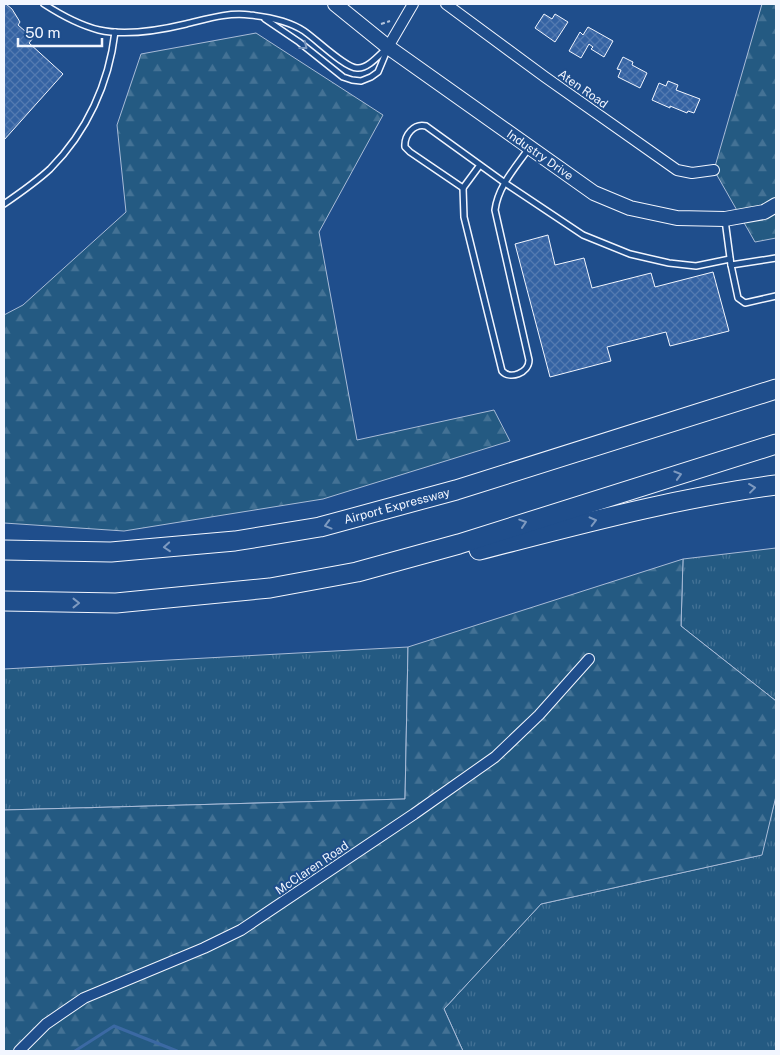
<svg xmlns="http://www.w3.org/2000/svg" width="780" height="1055" font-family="'Public Sans',sans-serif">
  <defs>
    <pattern id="grass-tufts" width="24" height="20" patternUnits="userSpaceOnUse" patternTransform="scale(1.25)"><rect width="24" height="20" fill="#245a82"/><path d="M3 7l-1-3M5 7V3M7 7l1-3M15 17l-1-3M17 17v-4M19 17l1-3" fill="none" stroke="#447295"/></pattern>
    <pattern id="forest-firs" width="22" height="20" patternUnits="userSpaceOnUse" patternTransform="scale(1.25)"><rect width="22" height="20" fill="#245a82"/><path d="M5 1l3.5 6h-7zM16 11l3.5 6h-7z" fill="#447295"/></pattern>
    <pattern id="building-cross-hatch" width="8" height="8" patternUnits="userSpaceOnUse" patternTransform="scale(1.25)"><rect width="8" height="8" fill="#3563a3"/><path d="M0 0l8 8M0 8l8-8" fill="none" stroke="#537ab1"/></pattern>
  </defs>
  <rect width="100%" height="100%" fill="#1f4e8c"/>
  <!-- grass -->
  <g fill="url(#grass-tufts)" stroke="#a8bbd7">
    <path d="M776,548V701L681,626L683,559Z"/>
    <path d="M408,647L405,799L4,810V669Z"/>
    <path d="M776,796V1051H463L444,1009L541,904L761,855Z"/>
  </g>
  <!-- forest -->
  <g fill="url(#forest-firs)" stroke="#a8bbd7">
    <path d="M762,4H776V238L755,242L714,170Z"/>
    <path d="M256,33L383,115L319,232L357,440L494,410L510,441L323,499L124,531L4,523V315L23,305L126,212L117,125L141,54Z"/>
    <path d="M683,559L681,626L776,701V796L762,855L541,904L444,1009L463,1051H4V810L405,799L408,647Z"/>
  </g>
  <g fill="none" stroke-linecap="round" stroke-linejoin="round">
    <!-- stream -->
    <path stroke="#3b69a3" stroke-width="3" d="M75,1051L114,1026L177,1051"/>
  </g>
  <!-- building -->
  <g fill="url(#building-cross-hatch)" stroke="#f2f6ff">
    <path d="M4,4H6L12,9L20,22L18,25L33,38L29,43L63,74L4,140Z"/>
    <path d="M544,14L552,19L555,14L568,22L555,42L535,28Z"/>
    <path d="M588,27L613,41L604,57L591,49L593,47L589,44L581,58L569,51L580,32L583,35Z"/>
    <path d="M623,57L633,62L632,65L647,73L640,88L618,77L621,70L617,69Z"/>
    <path d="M668,81L678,85L676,90L700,99L694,113L688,111L687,113L670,106V108L652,100L659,83L666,86Z"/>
    <path d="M548,235L555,265L584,258L592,288L651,273L655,287L713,272L729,331L670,346L666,332L607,347L611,361L550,377L515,244Z"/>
  </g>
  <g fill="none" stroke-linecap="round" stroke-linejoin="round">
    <!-- lane casing -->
    <g stroke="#f2f6ff" stroke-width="8">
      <g id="lane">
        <path d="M44,4C61,15 79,25 99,30C125,36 161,30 186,24C207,19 228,12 250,15C269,17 289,21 304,31C316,39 345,68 357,68C368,69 380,54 388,47"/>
        <path d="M265,19L299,42L343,77L352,80L361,81L371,77L378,72L388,48"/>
        <path d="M480,165L463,188L410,152L405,147C404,135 414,123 426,126L505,183L583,235L630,254L669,263L696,266L730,259"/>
        <path d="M463,188L464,217L502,371C510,380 529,373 529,360L495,210C498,186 516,167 529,148"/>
        <path d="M4,204C20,193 36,182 50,169C87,132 109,83 115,32"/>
        <path d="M725,220L731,265L738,298L745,303L776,296"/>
        <path d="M731,265L776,258"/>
      </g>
    </g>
    <!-- street casing -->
    <g stroke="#f2f6ff" stroke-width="12">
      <g id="street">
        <path d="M446,4L545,77L677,170L692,173L714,170"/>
        <path d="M388,47L413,4"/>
        <path d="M19,1051L46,1024L84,998L204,948L241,930L414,814L495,757L539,715L589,659"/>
      </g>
    </g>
    <!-- secondary casing -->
    <g stroke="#f2f6ff" stroke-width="16">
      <path id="secondary" d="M335,4L388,47L594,193L630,208L677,218L725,219L764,212L776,205"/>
    </g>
    <!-- highway casing -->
    <g stroke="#f2f6ff" stroke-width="21">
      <g id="highway">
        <path d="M4,550L111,552L235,541L320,527L456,490L776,389"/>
        <path d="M479,550C577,525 675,498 776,485"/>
        <path d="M4,601L116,603L270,588L357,572L459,544L776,444"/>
      </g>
    </g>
    <!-- path -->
    <path stroke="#b3c4dc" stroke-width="2" stroke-dasharray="4 2.5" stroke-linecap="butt" d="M381,24L390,21"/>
    <!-- lane -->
    <use href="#lane" stroke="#1f4e8c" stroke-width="5"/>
    <!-- street -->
    <use href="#street" stroke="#1f4e8c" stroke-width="10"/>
    <!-- secondary -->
    <use href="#secondary" stroke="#1f4e8c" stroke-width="14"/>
    <!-- highway -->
    <use href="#highway" stroke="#1f4e8c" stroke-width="19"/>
  </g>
  <!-- one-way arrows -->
  <defs><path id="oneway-chevron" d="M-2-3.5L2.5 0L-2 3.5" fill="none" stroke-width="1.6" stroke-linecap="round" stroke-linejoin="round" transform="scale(1.25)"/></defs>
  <g stroke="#7e9ac0">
    <use href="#oneway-chevron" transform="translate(304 46) rotate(38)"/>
    <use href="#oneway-chevron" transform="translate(678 475) rotate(-17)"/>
    <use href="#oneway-chevron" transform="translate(752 488) rotate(-7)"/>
    <use href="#oneway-chevron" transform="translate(593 521) rotate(-14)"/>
    <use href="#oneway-chevron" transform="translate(523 523) rotate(-18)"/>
    <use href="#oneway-chevron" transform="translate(328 525) rotate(165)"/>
    <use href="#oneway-chevron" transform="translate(167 547) rotate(175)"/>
    <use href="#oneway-chevron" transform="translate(76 603)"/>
  </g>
  <g text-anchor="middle" stroke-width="4" stroke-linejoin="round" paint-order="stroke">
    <!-- street labels -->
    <g font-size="12" fill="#f2f6ff" stroke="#1f4e8c">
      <text transform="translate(583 89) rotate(35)" y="4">Aten Road</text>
      <text transform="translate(540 155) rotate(35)" y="4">Industry Drive</text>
      <text transform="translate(397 506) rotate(-15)" y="4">Airport Expressway</text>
      <text transform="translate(312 868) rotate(-34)" y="4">McClaren Road</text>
    </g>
  </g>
  <!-- border -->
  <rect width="780" height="1055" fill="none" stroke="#f2f6ff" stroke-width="10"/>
  <!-- scale -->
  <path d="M18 38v8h84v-8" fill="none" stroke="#f2f6ff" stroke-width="2.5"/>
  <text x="25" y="38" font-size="15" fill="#f2f6ff" stroke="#1f4e8c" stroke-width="4" paint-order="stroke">50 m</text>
</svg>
